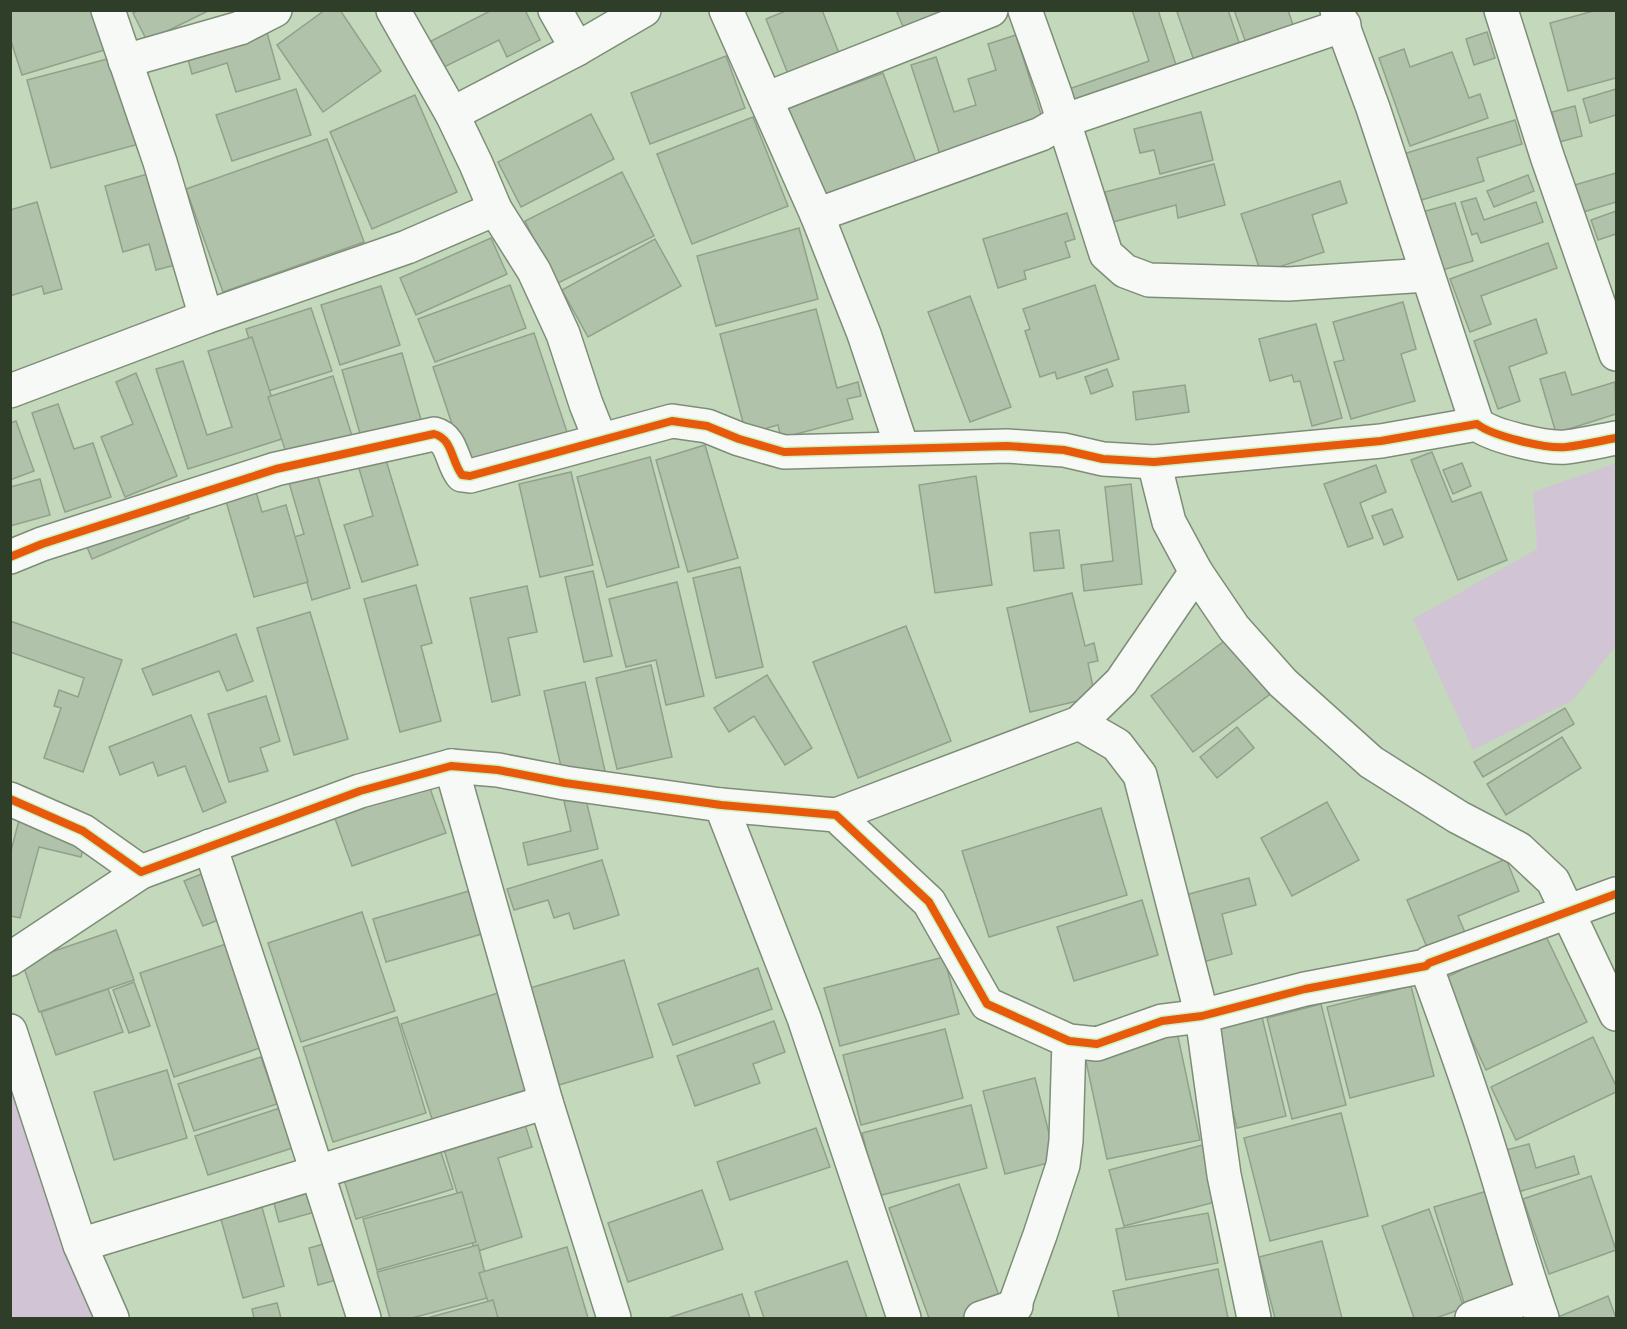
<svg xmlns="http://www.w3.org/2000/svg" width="1627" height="1329" font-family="'PT Sans',sans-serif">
  <rect width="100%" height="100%" fill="#c4d9bc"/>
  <!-- green -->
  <g fill="#d1c4d5">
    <path d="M1616,463V646L1573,700L1473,750L1413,619L1537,549L1533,492Z"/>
    <path d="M11,1078L100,1318H11Z"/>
  </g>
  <!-- building -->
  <g fill="#b1c2ab" stroke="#91a18b" stroke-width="1.5">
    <path d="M10,10H100L111,48L22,75L10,38Z"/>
    <path d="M138,10H210L147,41L133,13Z"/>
    <path d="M325,10H340L381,71L323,112L277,45Z"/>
    <path d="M492,10H525L540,40L507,57L499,40L444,67L431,41Z"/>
    <path d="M788,10H822L839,53L788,74L766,19Z"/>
    <path d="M896,10H973L908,38Z"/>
    <path d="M1132,10H1158L1180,77L1077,113L1069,89L1149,61Z"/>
    <path d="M1181,10H1228L1242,51L1198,72L1177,12Z"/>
    <path d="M1234,10H1288L1295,31L1250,54Z"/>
    <path d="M1597,10H1616V78L1568,91L1550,23Z"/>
    <path d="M266,29L280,79L236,92L227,63L192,74L186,52Z"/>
    <path d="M1487,32L1495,58L1474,65L1466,39Z"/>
    <path d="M1016,35L1044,124L941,158L911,65L936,57L954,112L976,105L968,79L996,70L988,44Z"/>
    <path d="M1404,49L1410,67L1452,52L1469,98L1480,94L1488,118L1410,146L1379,58Z"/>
    <path d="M726,56L745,108L650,144L631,93Z"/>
    <path d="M115,57L139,144L51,168L27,80Z"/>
    <path d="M883,73L917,165L820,201L787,108Z"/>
    <path d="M296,89L311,135L232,161L216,115Z"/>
    <path d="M1616,89V115L1590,123L1583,99Z"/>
    <path d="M415,95L457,192L372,229L330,132Z"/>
    <path d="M1575,106L1582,136L1559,142L1552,112Z"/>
    <path d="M1201,112L1213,160L1160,174L1154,150L1140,153L1134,129Z"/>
    <path d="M591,114L614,159L521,207L498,162Z"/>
    <path d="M753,117L788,206L692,244L657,154Z"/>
    <path d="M1515,120L1522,144L1477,158L1484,181L1415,202L1400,155Z"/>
    <path d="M327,139L364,242L223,292L186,189Z"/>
    <path d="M1214,164L1225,205L1178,218L1176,205L1113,222L1105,192Z"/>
    <path d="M162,170L187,262L156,270L149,244L123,252L105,186Z"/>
    <path d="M622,172L654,236L556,284L525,221Z"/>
    <path d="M1616,173V202L1580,213L1571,186Z"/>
    <path d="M1528,175L1534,191L1494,207L1487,191Z"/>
    <path d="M1340,181L1347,203L1312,215L1324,252L1261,273L1241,214Z"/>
    <path d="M1476,198L1484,220L1536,202L1543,222L1481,243L1477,233L1472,235L1461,202Z"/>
    <path d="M37,202L62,289L44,294L42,286L10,296V210Z"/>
    <path d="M1455,203L1473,261L1432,273L1415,214Z"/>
    <path d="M1616,211V234L1598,240L1591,220Z"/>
    <path d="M1067,213L1075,239L1065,242L1070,257L1024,271L1026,279L998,288L983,239Z"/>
    <path d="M799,228L818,299L716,326L697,256Z"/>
    <path d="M491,238L507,274L416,315L400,278Z"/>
    <path d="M655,239L681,286L588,337L562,290Z"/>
    <path d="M1548,243L1557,268L1481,296L1491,324L1470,332L1450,279Z"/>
    <path d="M510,285L526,328L435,362L418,319Z"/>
    <path d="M1095,285L1119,359L1057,379L1055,372L1040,377L1025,331L1030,329L1023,309Z"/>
    <path d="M381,286L400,345L340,365L321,305Z"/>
    <path d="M970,296L1011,407L970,422L928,312Z"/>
    <path d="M1403,302L1416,349L1401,354L1415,401L1351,419L1334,362L1344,360L1333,322Z"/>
    <path d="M311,308L332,371L265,392L246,329Z"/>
    <path d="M816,309L837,388L858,382L861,396L847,399L853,419L781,438L778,425L746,434L720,334Z"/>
    <path d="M1536,319L1547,353L1509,367L1520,401L1498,409L1474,341Z"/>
    <path d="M1316,324L1342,418L1312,426L1300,381L1294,382L1292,375L1270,381L1259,339Z"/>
    <path d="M534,333L569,438L468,472L433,367Z"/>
    <path d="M252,337L285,438L188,469L156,369L183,361L207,435L232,427L208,351Z"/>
    <path d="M402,353L423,427L363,444L342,370Z"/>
    <path d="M1107,369L1113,386L1091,394L1085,377Z"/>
    <path d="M1565,372L1572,395L1615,382L1616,414L1556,433L1540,379Z"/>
    <path d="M136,373L177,476L125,497L101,437L133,424L116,382Z"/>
    <path d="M333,376L354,442L289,462L268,397Z"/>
    <path d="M1185,385L1189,412L1136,420L1133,392Z"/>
    <path d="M58,404L74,449L93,443L111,497L65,512L32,413Z"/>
    <path d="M16,421L34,471L10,480V423Z"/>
    <path d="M705,445L738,558L688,572L656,460Z"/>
    <path d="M1432,452L1452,502L1481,492L1507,560L1458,580L1411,460Z"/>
    <path d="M385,457L418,565L362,582L344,525L373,516L358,465Z"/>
    <path d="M650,457L679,567L607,587L577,477Z"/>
    <path d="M1462,463L1471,486L1453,494L1443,470Z"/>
    <path d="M1376,465L1386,492L1360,503L1373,538L1348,547L1324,484Z"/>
    <path d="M316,470L350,588L312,600L294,537L304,534L288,479Z"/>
    <path d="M571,472L593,565L540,577L519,484Z"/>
    <path d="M976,476L992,585L935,593L919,485Z"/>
    <path d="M40,479L50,515L10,526V487Z"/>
    <path d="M253,482L262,512L286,505L308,582L254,597L223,491Z"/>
    <path d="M1131,484L1142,584L1084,591L1081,565L1113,561L1105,487Z"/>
    <path d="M182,501L189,518L92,559L87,547L74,552L73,547Z"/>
    <path d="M1392,509L1403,537L1384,545L1372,516Z"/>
    <path d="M1059,530L1064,568L1034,571L1030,533Z"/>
    <path d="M740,567L763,667L716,678L693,578Z"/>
    <path d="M593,571L612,656L584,662L565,577Z"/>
    <path d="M677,582L704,696L666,705L656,660L626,667L609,599Z"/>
    <path d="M416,585L432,643L421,646L441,721L400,732L364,599Z"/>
    <path d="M527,586L537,632L508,638L520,695L492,702L470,598Z"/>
    <path d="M1072,593L1085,646L1094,643L1098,661L1088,663L1095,697L1030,712L1007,608Z"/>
    <path d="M310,612L348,739L294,755L257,628Z"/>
    <path d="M10,621L122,660L83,772L44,758L61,708L54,706L59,690L78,697L84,678L10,652Z"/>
    <path d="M906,626L951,741L858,778L813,662Z"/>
    <path d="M236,634L253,681L227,691L219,671L153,695L142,669Z"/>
    <path d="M1231,636L1273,692L1193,752L1151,696Z"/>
    <path d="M651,665L672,757L617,769L596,678Z"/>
    <path d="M767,675L812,748L785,765L754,716L729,732L714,708Z"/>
    <path d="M585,682L605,771L564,780L544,691Z"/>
    <path d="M266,696L280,741L260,748L268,771L229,782L208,714Z"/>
    <path d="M1565,708L1574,724L1483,777L1474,762Z"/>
    <path d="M191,715L226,802L203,812L185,766L158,776L153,762L120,775L109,747Z"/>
    <path d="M1237,727L1254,748L1217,778L1200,757Z"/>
    <path d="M1562,737L1581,768L1506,815L1487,784Z"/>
    <path d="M427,780L446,833L352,866L333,813Z"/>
    <path d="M585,796L598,849L528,865L523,843L571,831L564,801Z"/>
    <path d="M1327,802L1359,860L1292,896L1261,838Z"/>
    <path d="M1101,808L1127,895L989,937L962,851Z"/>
    <path d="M19,820L86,837L81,857L39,847L20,918L10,916V855Z"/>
    <path d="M1506,859L1519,891L1458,916L1467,937L1429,952L1407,900Z"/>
    <path d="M602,860L619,915L574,929L569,913L554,918L548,900L514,910L507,889Z"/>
    <path d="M209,871L226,917L203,926L184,881Z"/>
    <path d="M1249,878L1256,905L1222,914L1232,954L1203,962L1185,895Z"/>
    <path d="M469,891L482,934L386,962L373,919Z"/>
    <path d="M1142,900L1158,955L1074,981L1057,927Z"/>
    <path d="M362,912L395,1011L301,1042L268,943Z"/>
    <path d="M116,930L134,980L39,1012L22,962Z"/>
    <path d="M1543,930L1587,1022L1486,1070L1443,979Z"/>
    <path d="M229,943L263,1047L174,1077L140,973Z"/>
    <path d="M944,957L959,1014L840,1046L824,988Z"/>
    <path d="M624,960L653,1057L559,1085L530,988Z"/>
    <path d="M758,968L772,1009L673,1045L658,1004Z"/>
    <path d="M134,982L150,1026L129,1033L113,990Z"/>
    <path d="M1411,986L1434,1076L1350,1098L1327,1007Z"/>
    <path d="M108,989L123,1032L56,1055L41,1012Z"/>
    <path d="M498,993L530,1092L433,1122L401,1024Z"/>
    <path d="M1321,1004L1346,1105L1292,1119L1267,1018Z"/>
    <path d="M397,1017L426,1113L333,1142L303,1047Z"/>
    <path d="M1262,1017L1286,1116L1237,1128L1212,1029Z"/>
    <path d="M774,1021L785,1052L753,1064L760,1083L695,1106L677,1056Z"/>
    <path d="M945,1029L963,1098L861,1125L843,1055Z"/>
    <path d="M1177,1032L1200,1140L1107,1159L1084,1052Z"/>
    <path d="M1593,1037L1616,1086V1092L1516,1140L1491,1087Z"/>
    <path d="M261,1057L277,1104L194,1131L178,1084Z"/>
    <path d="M167,1070L187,1138L114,1160L94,1092Z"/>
    <path d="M1035,1078L1056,1161L1005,1174L983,1091Z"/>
    <path d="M971,1105L987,1168L878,1196L862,1133Z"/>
    <path d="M286,1106L299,1146L208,1175L195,1136Z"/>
    <path d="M1341,1113L1368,1216L1270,1241L1244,1138Z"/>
    <path d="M523,1118L532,1147L498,1158L522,1237L475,1252L442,1143Z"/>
    <path d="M816,1128L830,1167L730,1200L717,1162Z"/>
    <path d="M437,1140L453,1189L356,1219L341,1170Z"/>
    <path d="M1529,1144L1536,1168L1574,1156L1579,1174L1518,1192L1506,1150Z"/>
    <path d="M1203,1145L1219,1201L1124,1226L1109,1170Z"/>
    <path d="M1591,1176L1616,1250L1549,1274L1523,1199Z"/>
    <path d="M306,1178L315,1212L279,1222L270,1188Z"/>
    <path d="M959,1184L1002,1304L961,1318H929L889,1208Z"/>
    <path d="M702,1190L723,1249L628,1282L608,1223Z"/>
    <path d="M1487,1191L1517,1290L1465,1306L1434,1207Z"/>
    <path d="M462,1192L476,1242L377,1270L363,1219Z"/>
    <path d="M258,1193L284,1286L243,1298L217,1205Z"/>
    <path d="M1429,1209L1464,1308L1436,1318H1414L1382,1226Z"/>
    <path d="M1208,1213L1218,1263L1126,1280L1116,1229Z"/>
    <path d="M1322,1241L1342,1318H1275L1259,1257Z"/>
    <path d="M331,1242L340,1279L318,1285L309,1248Z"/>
    <path d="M478,1245L491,1297L412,1318H390L377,1272Z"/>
    <path d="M567,1247L588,1318H493L479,1273Z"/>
    <path d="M847,1261L867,1318H764L755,1292Z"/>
    <path d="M1218,1269L1228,1318H1119L1113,1291Z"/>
    <path d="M742,1294L750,1318H668Z"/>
    <path d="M1608,1296L1616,1318H1558V1317Z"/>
    <path d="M493,1300L498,1318H427Z"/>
    <path d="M277,1303L281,1318H254L252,1309Z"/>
  </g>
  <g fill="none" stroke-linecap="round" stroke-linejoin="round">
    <!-- minor casing -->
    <g stroke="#7d8d77" stroke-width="36">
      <g id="minor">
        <path d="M108,10L160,162L206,317"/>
        <path d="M393,10L452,114L476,164L495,209L534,271L563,334L586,404L600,439"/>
        <path d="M555,10L577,49"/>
        <path d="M726,10L817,215L864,334L902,448"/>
        <path d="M1025,10L1055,94L1106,254L1125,271L1149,280L1288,284L1427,275"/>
        <path d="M1337,10L1373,108L1477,424"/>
        <path d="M1501,10L1547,156L1616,354"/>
        <path d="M125,61L240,28L275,10"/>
        <path d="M766,99L991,10"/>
        <path d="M452,114L577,49L644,10"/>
        <path d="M817,215L1041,134L1063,121L1344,25"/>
        <path d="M10,391L206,317L407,247L495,209"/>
        <path d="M1154,462L1169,522L1196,572L1234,628L1283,683L1371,762L1458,817L1519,849L1553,881L1616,1014"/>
        <path d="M10,557L42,544L276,469L434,434C453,439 451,461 462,475L470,476L672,421L707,426L739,439L784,452L1007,446L1064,450L1103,459L1154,462L1381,441L1477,424C1492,436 1546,449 1566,447C1583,445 1600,441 1616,438"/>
        <path d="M1079,723L1117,745L1140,775L1202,1016L1224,1175L1254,1318"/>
        <path d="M451,766L546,1102L614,1318"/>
        <path d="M10,799L83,831L141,872L360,791L451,766L498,770L565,783L721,805L836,815L929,902L987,1004L1069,1041L1097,1044L1162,1021L1202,1016L1305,989L1426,966L1429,963L1616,894"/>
        <path d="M721,805L804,1018L904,1318"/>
        <path d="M836,815L1079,723L1121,682L1196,572"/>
        <path d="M210,846L282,1063L364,1318"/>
        <path d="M10,959L141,872"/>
        <path d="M1426,966C1448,1026 1470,1086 1489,1148C1507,1205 1522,1262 1542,1318"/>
        <path d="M10,1031L80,1245L112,1318"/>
        <path d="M80,1245L546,1102"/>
        <path d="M981,1318L1016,1306"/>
        <path d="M1010,1318L1040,1235L1063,1165L1066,1141L1069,1041"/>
        <path d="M1472,1318L1534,1295"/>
      </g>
    </g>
    <!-- minor -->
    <use href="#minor" stroke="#f6f9f5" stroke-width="33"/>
    <!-- cycleway casing -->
    <g stroke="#cbf3bd" stroke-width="11">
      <g id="cycleway">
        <path d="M10,557L42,544L276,469L434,434C453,439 451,461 462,475L470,476L672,421L707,426L739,439L784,452L1007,446L1064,450L1103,459L1154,462L1381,441L1477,424C1492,436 1546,449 1566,447C1583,445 1600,441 1616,438"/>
        <path d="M10,799L83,831L141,872L360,791L451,766L498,770L565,783L721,805L836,815L929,902L987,1004L1069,1041L1097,1044L1162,1021L1202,1016L1305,989L1426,966L1429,963L1616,894"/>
      </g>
    </g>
    <!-- cycleway -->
    <use href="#cycleway" stroke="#e8590c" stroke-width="8"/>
  </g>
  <!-- border -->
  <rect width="1627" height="1329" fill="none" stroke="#2e3e29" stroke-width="24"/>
</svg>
